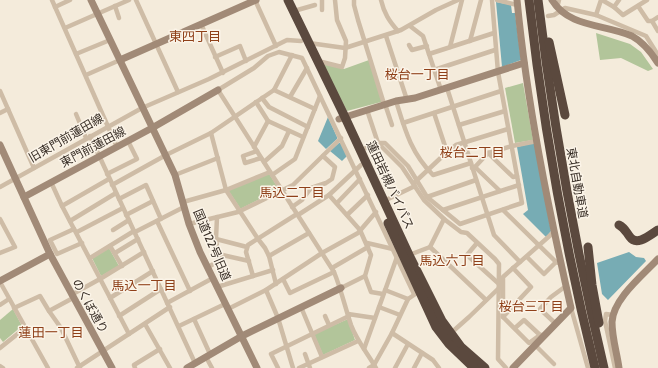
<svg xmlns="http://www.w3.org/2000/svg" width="658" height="368" font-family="Cabin,'Noto Sans JP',sans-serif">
  <rect width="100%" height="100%" fill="#f4ebdb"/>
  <!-- green -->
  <g fill="#b2c59a">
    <path d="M596,33L630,44L641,52L653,69L648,71L621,58L600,60Z"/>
    <path d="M369,60L382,100L381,102L347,111L323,64L344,69Z"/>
    <path d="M523,83L533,140L515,143L505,88Z"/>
    <path d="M268,174L270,175L278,188V190L242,208H240L228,190Z"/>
    <path d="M109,248L119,266L101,276L93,260V258Z"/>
    <path d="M13,309L22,326L3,342L0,338V320Z"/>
    <path d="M348,319L355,340L323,355L314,334Z"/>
  </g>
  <!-- water -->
  <g fill="#77acb4">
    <path d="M496,2L511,5L512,13H515L521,60L502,67Z"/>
    <path d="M328,117L337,137V139L326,149L318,141Z"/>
    <path d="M339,143H341L347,156L342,161L330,151Z"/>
    <path d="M533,143L535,145L551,231L546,237L523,214L528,210L517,147Z"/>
    <path d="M629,252L636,257L644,258L646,261L608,300L602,294L597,263Z"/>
  </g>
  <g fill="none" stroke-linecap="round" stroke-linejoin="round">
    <!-- street -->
    <g stroke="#cebca6" stroke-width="4.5">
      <path d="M52,0L117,147"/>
      <path d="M136,0L178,92"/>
      <path d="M255,0L276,46"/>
      <path d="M354,0V5L358,20L384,104"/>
      <path d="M381,0C384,13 389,21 398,31"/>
      <path d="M497,0L517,5"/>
      <path d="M602,0L614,7L623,15L647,0"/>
      <path d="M115,6L119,18"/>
      <path d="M638,6L648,21H652L658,31"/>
      <path d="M55,7L70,0"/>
      <path d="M614,7L619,0"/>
      <path d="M557,8L559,0"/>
      <path d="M322,10V0"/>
      <path d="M294,11L315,5"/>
      <path d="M596,15L601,0"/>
      <path d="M548,16L554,15L565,8L596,15L646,36L658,55"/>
      <path d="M652,21L658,17"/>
      <path d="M201,24L223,73"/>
      <path d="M410,26L423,36L441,90"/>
      <path d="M65,28L129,0"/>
      <path d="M386,36L407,100"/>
      <path d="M470,41L481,0"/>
      <path d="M309,43L345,48L401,30L436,10L458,0"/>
      <path d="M409,45L412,50L427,46"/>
      <path d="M450,47L462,0"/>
      <path d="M76,54L110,40"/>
      <path d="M429,54L494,33"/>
      <path d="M215,57L240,46L246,61"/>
      <path d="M318,61L342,67L345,58L346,41L337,20L335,0"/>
      <path d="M434,70L495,50"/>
      <path d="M86,75L120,60"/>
      <path d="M447,88L494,235L520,262"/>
      <path d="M274,90L315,109"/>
      <path d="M0,91L34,168"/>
      <path d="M290,97L307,68"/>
      <path d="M262,98L269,107L308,127"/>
      <path d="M396,101C405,130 411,153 433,175L471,163"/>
      <path d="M256,102L268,121L303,137"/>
      <path d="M385,104L392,125"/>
      <path d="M367,110L378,143L402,167L424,200L444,219L461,232L467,233L495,259L499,264L498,359L506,368"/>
      <path d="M0,113L8,109"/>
      <path d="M434,113L447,152"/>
      <path d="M76,114L86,138"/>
      <path d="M403,123L501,91"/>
      <path d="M459,125L505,111"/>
      <path d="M211,133L226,190L258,239L265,248L269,256L276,284"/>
      <path d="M90,136L195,363"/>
      <path d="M254,147L268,121"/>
      <path d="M361,150L378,143H385L408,166L427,197L460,224L522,203L498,72L492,0"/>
      <path d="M257,151L243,156L245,163L261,158"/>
      <path d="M488,153L513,177L517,176"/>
      <path d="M264,162L282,146L289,131"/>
      <path d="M475,167L500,191"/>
      <path d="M472,168L475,167L488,153L512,146L537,141"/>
      <path d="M107,174L137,159L128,141"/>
      <path d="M175,175L218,158"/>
      <path d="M272,175L295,159L320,96"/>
      <path d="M51,182L62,206L129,334"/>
      <path d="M415,182L447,152L456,145L508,129"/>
      <path d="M112,185L166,155L211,133L274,90L292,55"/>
      <path d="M0,187L142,108L209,79L287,40L301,41"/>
      <path d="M329,195L360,230L371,255L365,276L371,292L383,294"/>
      <path d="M427,197L476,180"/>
      <path d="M119,199L146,185L161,219"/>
      <path d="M384,201L415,186"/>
      <path d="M183,202L226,190L270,172"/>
      <path d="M337,203L360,179"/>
      <path d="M62,206L109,179"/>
      <path d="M292,207L302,200L311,188L326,183L332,179L335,167L323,156"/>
      <path d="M443,210L519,185"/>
      <path d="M503,210L556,262L561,264"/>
      <path d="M126,215L153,201"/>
      <path d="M298,215L329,195L361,165"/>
      <path d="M347,215L368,195"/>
      <path d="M0,219L15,247L0,253"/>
      <path d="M70,221L116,193"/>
      <path d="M157,221L190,291"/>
      <path d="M189,224L238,212L293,185L341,138"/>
      <path d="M74,229L50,240L57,254L82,243"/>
      <path d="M113,230L129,220"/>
      <path d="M77,232L123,208"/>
      <path d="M135,232L184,207"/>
      <path d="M216,239L247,247"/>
      <path d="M367,243L393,249"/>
      <path d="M477,243L467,255L498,283"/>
      <path d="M110,246L122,266"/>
      <path d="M430,247L486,300"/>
      <path d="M115,253L138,239"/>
      <path d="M218,254L249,261"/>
      <path d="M409,255L430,247L444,219"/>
      <path d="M269,256L309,233"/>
      <path d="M527,257L544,274L556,262"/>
      <path d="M90,258L134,231"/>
      <path d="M208,267L219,261L216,239L217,217"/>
      <path d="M332,268L368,247"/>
      <path d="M253,276L246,252L248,245L297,214"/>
      <path d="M283,279L290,293L334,272"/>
      <path d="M0,282L48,368"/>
      <path d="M217,287L273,270"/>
      <path d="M341,288L365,276"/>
      <path d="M266,290L278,318L293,368"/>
      <path d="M385,290L408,299"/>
      <path d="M71,295L100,279L144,252"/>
      <path d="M110,298L153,271"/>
      <path d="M167,303L213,278"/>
      <path d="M0,305L9,299"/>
      <path d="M301,307L322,357"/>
      <path d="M379,307L400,315"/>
      <path d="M14,308L40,296L49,311L61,328L80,368"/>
      <path d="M571,308L588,368"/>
      <path d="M228,309L266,290L322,253L358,233L376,212"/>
      <path d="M49,311L73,298"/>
      <path d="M348,314L375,318"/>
      <path d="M613,315L606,314L605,321L615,368"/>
      <path d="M119,316L161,289"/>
      <path d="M325,316L329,325"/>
      <path d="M503,317L531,287L513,268"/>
      <path d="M194,319L210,354"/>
      <path d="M145,324L170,368"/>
      <path d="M556,324L540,309L551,297L566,286"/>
      <path d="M179,326L225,304"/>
      <path d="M515,328L524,320L540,335"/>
      <path d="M392,333L433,360L439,368"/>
      <path d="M451,333L469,317L498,289"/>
      <path d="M545,335H540L529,343L503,317V277L554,232"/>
      <path d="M535,345L554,364"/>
      <path d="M0,348L25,328"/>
      <path d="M364,349L397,257"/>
      <path d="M305,354L310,368"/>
      <path d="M206,357L212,368"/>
      <path d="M0,366L3,368"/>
      <path d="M77,368L170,307"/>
      <path d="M135,368L134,365L160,349"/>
      <path d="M278,368L271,354L349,316"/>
      <path d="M299,368L358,341"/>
      <path d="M369,368L374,365L392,333L408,299L417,293"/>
      <path d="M376,368C368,354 357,341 351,325C345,307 341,289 334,272L218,90L254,68L268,56L279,52L302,58L414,294"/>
      <path d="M395,368L408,344"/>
      <path d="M414,368L422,353"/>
    </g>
    <!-- secondary -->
    <g stroke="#a18a77" stroke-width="7">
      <path d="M91,0L175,175L189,224L200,252L257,368"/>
      <path d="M552,0C569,28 605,24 632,36C643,42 651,52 658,63"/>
      <path d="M120,60L256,0"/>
      <path d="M339,119L396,101L415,98L524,63"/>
      <path d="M0,145L50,254L112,368"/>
      <path d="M24,197L152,128L218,90"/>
      <path d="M0,281L50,254"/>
      <path d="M187,368L242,336L341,288"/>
      <path d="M513,368L571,308C548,207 527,104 517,0"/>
      <path d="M619,368C617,353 612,338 612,322C613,299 643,275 658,259"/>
    </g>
    <!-- highway -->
    <g stroke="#5b493e" stroke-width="9">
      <path d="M288,0L343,113L409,255L442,321L461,347L485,368"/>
      <path d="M529,0C543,124 565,247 595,368"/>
      <path d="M538,0C553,124 575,246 604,368"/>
      <path d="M549,42L565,115"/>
      <path d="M388,223L436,327L449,344L474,368"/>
      <path d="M619,225C625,228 626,232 630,237C637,247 651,234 658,230"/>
      <path d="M588,247L592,285L599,323"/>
    </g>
  </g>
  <g text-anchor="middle" stroke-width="3" stroke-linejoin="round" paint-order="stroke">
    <!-- street labels -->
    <g font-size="12" fill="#392f27" stroke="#fbf4e8">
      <text transform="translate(66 138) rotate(-30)" y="4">旧東門前蓮田線</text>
      <text transform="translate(93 147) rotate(-28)" y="4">東門前蓮田線</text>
      <text transform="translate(577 183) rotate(80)" y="4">東北自動車道</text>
      <text transform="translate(390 185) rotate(65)" y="4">蓮田岩槻バイパス</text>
      <text transform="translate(212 245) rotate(67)" y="4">国道122号旧道</text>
      <text transform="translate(90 306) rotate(61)" y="4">のくぼ通り</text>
    </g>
    <!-- neighbourhood labels -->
    <g font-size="13" fill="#8f4019" stroke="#fbf4e8">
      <text x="195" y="41">東四丁目</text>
      <text x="417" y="79">桜台一丁目</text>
      <text x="472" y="157">桜台二丁目</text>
      <text x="292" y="197">馬込二丁目</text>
      <text x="452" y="265">馬込六丁目</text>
      <text x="144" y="290">馬込一丁目</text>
      <text x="531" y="311">桜台三丁目</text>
      <text x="51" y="337">蓮田一丁目</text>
    </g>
  </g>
</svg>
